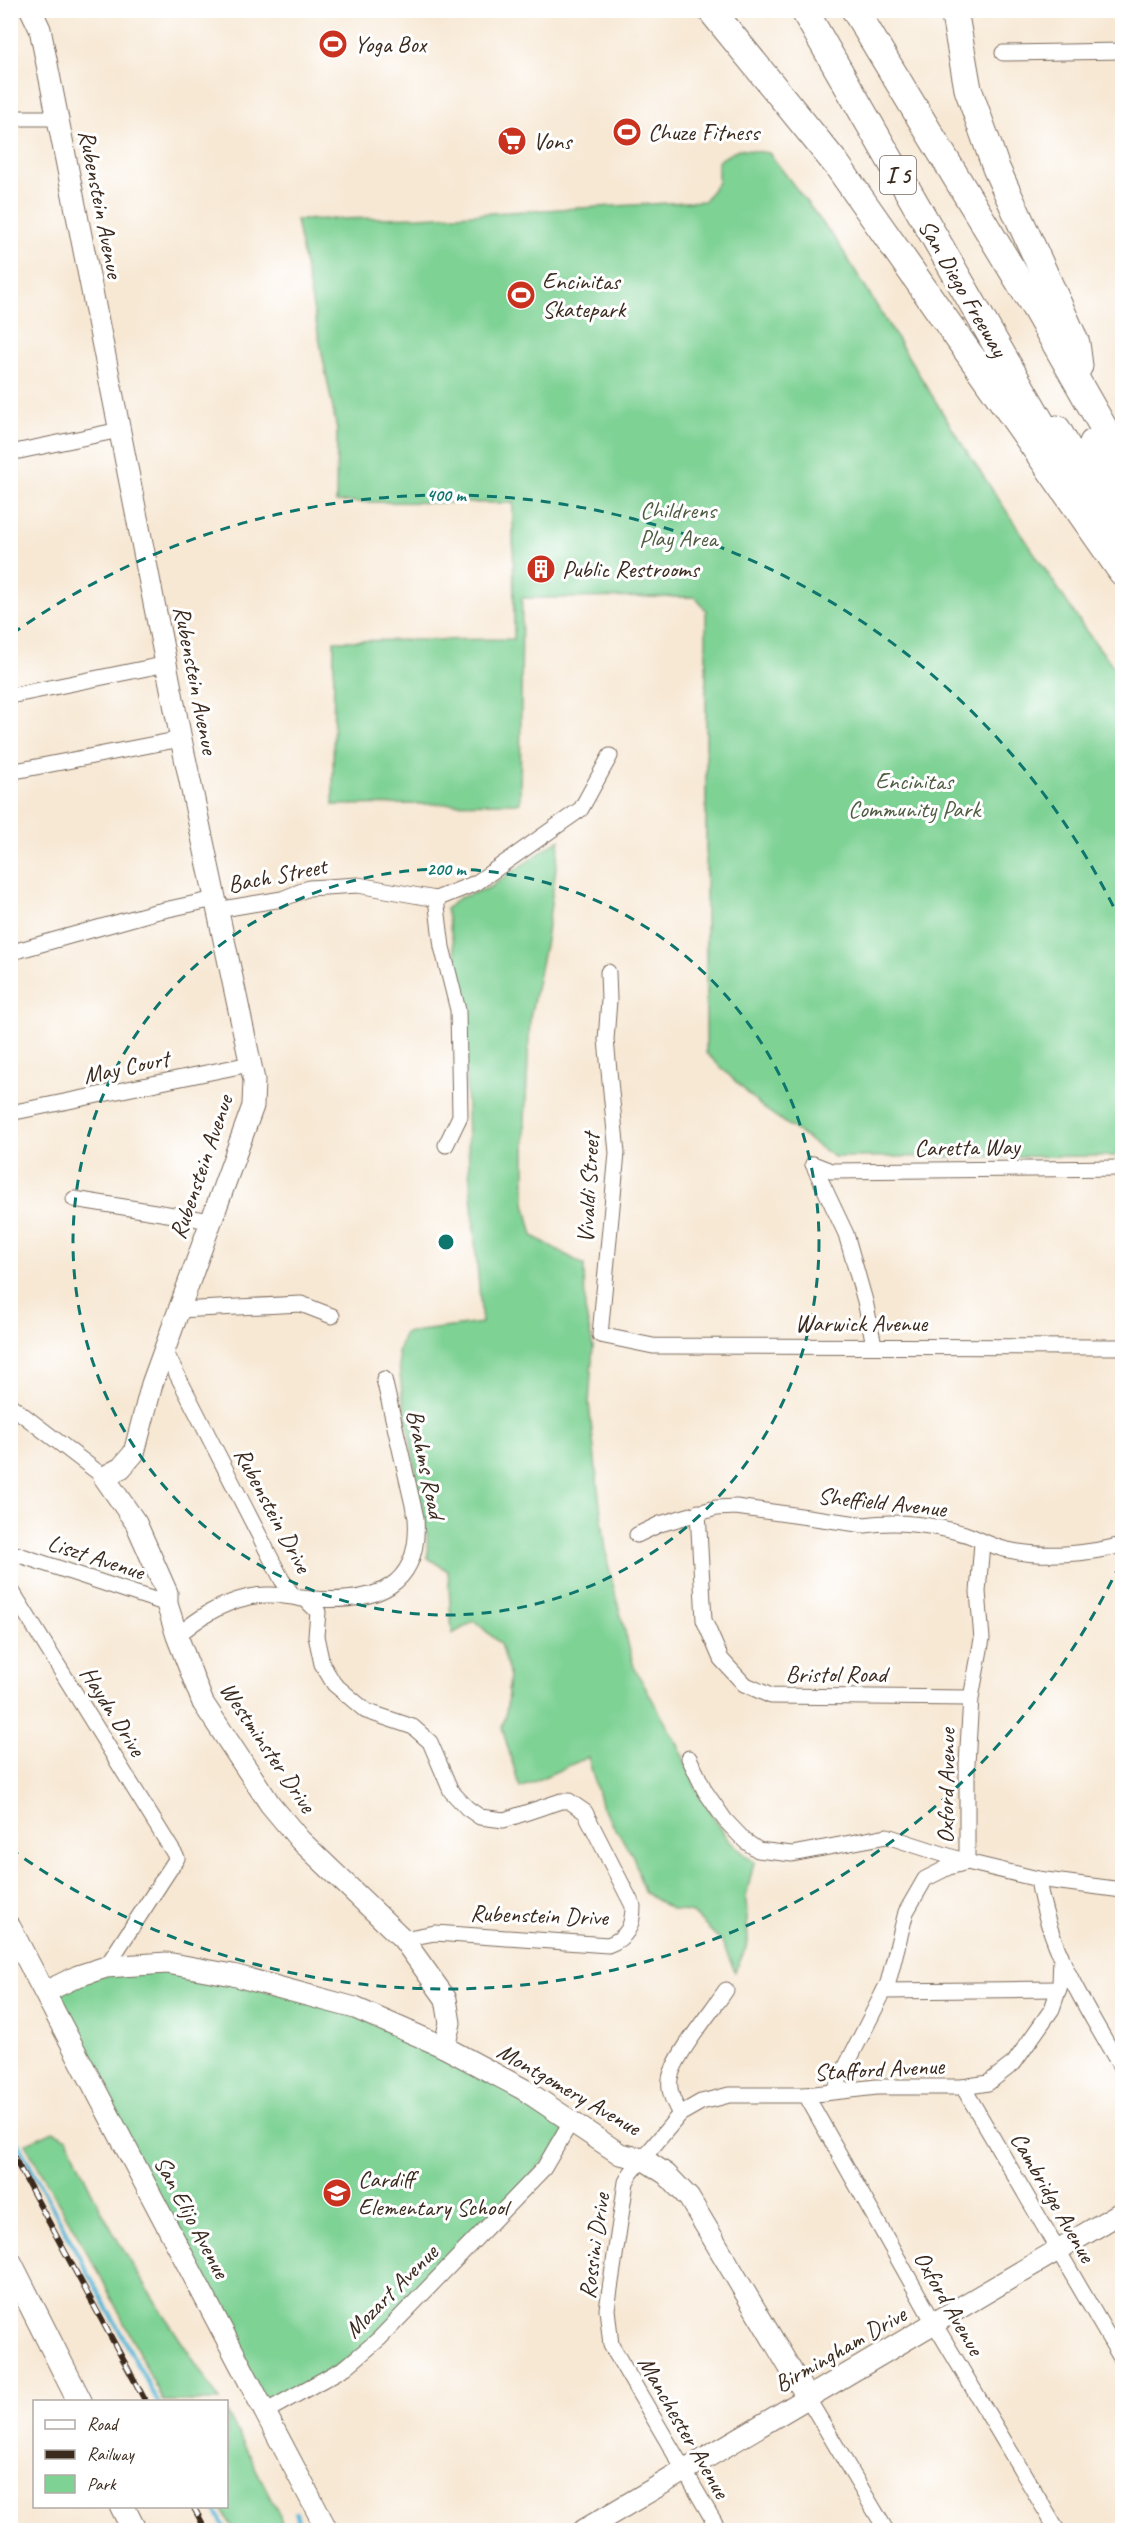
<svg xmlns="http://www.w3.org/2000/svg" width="1133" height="2541" font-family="Caveat,sans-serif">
  <rect width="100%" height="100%" fill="#fff"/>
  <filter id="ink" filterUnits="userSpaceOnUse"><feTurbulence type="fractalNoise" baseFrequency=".0167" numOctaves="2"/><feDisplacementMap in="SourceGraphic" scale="12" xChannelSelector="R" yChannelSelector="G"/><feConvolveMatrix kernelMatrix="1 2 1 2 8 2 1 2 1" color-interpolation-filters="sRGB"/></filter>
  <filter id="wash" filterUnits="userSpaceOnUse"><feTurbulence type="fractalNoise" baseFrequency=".008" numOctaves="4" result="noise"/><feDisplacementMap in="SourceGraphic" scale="24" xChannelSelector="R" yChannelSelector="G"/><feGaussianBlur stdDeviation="1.35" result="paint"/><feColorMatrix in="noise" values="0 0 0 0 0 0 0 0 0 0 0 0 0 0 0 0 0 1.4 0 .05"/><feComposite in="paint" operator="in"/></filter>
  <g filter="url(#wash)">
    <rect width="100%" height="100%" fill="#f7e8d4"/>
    <!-- green -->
    <g fill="#7ed294" stroke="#5c7e59" stroke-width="1.5">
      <path d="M738,149L769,153L838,243L960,441L1086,631L1122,677V1156L834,1157L762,1107L706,1053V610L695,597L522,598L520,803L333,805L334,641L514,639L513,503L336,502L337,430L296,220L420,217L704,201L718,182V161Z"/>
      <path d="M560,839L546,940L530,1018L525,1120V1203L533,1236L584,1265L585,1310L593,1347L589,1403L599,1497L608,1565L634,1667L678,1745L697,1790L728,1840L754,1862L746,1897L748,1943L735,1972L722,1942L692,1913L671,1909L644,1892L633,1856L602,1808L588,1757L520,1788L502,1728L507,1707L509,1673L500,1644L475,1621L452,1634L448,1571L428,1558L427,1535L402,1393L398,1352L404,1333L482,1323L469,1170L463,990L446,909L459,898L489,888Z"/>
      <path d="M129,1963L348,2007L570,2120L558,2146L380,2339L265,2412L45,1992Z"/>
      <path d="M53,2131L68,2138C104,2232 166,2316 220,2401H163L100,2275L25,2144Z"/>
      <path d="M227,2412L280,2516L284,2530H234L220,2507L226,2506Z"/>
    </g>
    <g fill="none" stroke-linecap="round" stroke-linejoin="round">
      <!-- stream -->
      <g stroke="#5ab7d8" stroke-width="4">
        <path d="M10,2129L158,2402"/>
        <path d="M213,2506L226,2530"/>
        <path d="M296,2513L301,2530"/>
      </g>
    </g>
  </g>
  <g filter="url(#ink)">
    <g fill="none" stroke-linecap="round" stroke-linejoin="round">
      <!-- street casing -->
      <g stroke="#7d6c5e" stroke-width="17">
        <g id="street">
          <path d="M1003,53L1122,51"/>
          <path d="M10,118H57"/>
          <path d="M10,453L120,430"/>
          <path d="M10,696L167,664"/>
          <path d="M10,772L181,739"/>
          <path d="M436,899L442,947L458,1010L460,1116L446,1145"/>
          <path d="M217,910L282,899L309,888L358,885L436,899L476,883L581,809L610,756"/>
          <path d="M16,951L155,912L215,899"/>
          <path d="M608,972L609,1000L606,1040L617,1153L600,1335L653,1346L1122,1347"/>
          <path d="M10,1113L250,1064"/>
          <path d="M813,1164L831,1171L1122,1168"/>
          <path d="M813,1164L846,1234L865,1301L874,1345"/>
          <path d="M74,1199L211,1221"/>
          <path d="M178,1310L301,1304L332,1316"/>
          <path d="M165,1351L282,1580L294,1597L306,1600L318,1612L316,1636L322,1664L334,1684L366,1711L413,1727L430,1742L451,1791L467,1808L480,1817L504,1820L561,1801H569L585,1812L633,1906C633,1926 627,1938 608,1945L435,1933L403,1939"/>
          <path d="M10,1405L104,1477"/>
          <path d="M698,1512L704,1620L721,1659L744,1684L771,1696L971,1698"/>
          <path d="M637,1535L660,1524L716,1508L736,1507L865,1525C896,1520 934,1525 965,1534C980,1539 992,1547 1008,1550C1044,1558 1088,1554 1122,1545"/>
          <path d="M10,1552L167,1604"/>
          <path d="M10,1588L177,1858L106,1967"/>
          <path d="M177,1636C200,1617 219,1604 249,1597C271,1592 291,1598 313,1599C375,1603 421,1588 416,1518L384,1379"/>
          <path d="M689,1758L705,1791L725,1820L745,1841L758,1850L792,1854L887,1836L967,1862L1038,1879L1122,1890"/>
          <path d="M1038,1879C1048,1949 1087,2009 1122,2069"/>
          <path d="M884,1991L1059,1989"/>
          <path d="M963,2087L1122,2360"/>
          <path d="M834,2090L888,1983L906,1912L925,1879L949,1867L967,1862V1764L971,1698L982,1639L978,1592L982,1543"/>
          <path d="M806,2095L934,2323L1057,2530"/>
          <path d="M680,2114C674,2103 668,2092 670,2079C674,2056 712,2011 726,1990"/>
          <path d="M807,2397L886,2530"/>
          <path d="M265,2412L346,2367L379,2339L544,2168L572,2120"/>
          <path d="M719,2530L611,2345L607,2309L626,2182L631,2173L680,2114L701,2102L714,2099L729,2095H806L877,2087H963L988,2083L1014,2063L1052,2009L1060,1985L1061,1955"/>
        </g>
      </g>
      <!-- secondary casing -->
      <g stroke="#7d6c5e" stroke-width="23">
        <g id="secondary">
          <path d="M31,10L40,29L181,739L254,1080L253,1106L152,1384L134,1453L121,1468L104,1477L136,1523L167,1593V1604L177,1636L203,1703L270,1804L300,1840L403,1939L446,1999L450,2023L444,2047"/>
          <path d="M10,1927L327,2530"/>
          <path d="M45,1992L78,1976L106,1967L167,1963L233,1975L355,2008L444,2047L523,2089L620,2154L643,2159L666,2174L689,2198L807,2397"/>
          <path d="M584,2530L1122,2212"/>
        </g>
      </g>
      <!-- primary casing -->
      <g stroke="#7d6c5e" stroke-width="26">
        <g id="primary">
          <path d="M10,2263L80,2402"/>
          <path d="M122,2506L134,2530"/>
        </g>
      </g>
      <!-- highway casing -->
      <g stroke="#7d6c5e" stroke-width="29">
        <g id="highway">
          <path d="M711,10L837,165L1122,572"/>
          <path d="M804,10L1058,452"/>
          <path d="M855,10L1037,311L1122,460"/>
          <path d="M954,10L968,89L996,168L1076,343L1079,366"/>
          <path d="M1057,429L1122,544"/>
          <path d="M1093,443L1122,496"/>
        </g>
      </g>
      <!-- street -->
      <use href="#street" stroke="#fff" stroke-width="15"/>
      <!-- secondary -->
      <use href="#secondary" stroke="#fff" stroke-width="21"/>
      <!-- primary -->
      <use href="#primary" stroke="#fff" stroke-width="24"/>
      <!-- highway -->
      <use href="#highway" stroke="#fff" stroke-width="27"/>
      <!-- rail casing -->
      <g stroke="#3b2a1e" stroke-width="6">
        <g id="rail">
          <path d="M10,2150L146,2402"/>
          <path d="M193,2506L206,2530"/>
        </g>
      </g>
      <!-- rail -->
      <use href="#rail" stroke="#fff" stroke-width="4" stroke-dasharray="11" stroke-linecap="butt"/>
    </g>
  </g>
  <!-- distance rings -->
  <g fill="none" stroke="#0f766e" stroke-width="3" stroke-dasharray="10 8">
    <circle cx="446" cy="1242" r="373"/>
    <path d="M1120 1564A747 747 0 0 1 12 1850M12 634A747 747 0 0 1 1120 920"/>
  </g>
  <!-- icons -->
  <defs>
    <g id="stadium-disc" transform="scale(1.5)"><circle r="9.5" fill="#c8321e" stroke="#fff"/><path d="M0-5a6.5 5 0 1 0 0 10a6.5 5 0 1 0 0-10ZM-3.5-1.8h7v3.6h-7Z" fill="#fff"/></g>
    <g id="supermarket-disc" transform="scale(1.5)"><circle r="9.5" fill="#c8321e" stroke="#fff"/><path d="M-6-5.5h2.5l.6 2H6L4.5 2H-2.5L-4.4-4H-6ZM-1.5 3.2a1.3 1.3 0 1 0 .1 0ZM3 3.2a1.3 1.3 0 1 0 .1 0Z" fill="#fff"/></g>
    <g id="building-disc" transform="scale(1.5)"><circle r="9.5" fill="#c8321e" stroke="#fff"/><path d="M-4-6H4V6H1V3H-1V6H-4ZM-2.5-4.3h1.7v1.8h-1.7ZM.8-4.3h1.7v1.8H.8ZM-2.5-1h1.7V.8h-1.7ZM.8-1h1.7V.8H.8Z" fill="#fff"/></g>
    <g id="school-disc" transform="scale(1.5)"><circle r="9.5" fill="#c8321e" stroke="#fff"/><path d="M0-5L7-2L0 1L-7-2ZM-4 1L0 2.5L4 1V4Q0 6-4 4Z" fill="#fff"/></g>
  </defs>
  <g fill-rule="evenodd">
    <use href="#stadium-disc" x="333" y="44"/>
    <use href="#stadium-disc" x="627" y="132"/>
    <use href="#supermarket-disc" x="512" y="141"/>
    <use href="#stadium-disc" x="521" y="295"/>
    <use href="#building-disc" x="541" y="569"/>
    <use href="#school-disc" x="337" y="2193"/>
  </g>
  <g text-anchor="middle" stroke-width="6" stroke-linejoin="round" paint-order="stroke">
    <!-- shield labels -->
    <rect fill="#fff" stroke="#766a62" stroke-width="1.5" x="880" y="156" width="36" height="38" rx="4.5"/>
    <g font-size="22" font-weight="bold" fill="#3b2a1e">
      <text x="898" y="183">I 5</text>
    </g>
    <!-- poi labels -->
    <g font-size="24" fill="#3b2a1e" stroke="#fff" text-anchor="start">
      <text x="354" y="52">Yoga Box</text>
      <text x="648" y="140">Chuze Fitness</text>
      <text x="533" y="149">Vons</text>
      <text x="542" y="289">Encinitas<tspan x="542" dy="28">Skatepark</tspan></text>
      <text x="562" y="577">Public Restrooms</text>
      <text x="358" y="2187">Cardiff<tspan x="358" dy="28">Elementary School</tspan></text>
    </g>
    <!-- street labels -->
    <g font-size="24" fill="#3b2a1e" stroke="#fff">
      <text transform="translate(101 204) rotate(79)" y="8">Rubenstein Avenue</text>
      <text transform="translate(963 288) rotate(60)" y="8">San Diego Freeway</text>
      <text transform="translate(196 680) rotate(79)" y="8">Rubenstein Avenue</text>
      <text transform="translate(277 875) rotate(-11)" y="8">Bach Street</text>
      <text transform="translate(126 1067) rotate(-12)" y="8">May Court</text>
      <text transform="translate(967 1147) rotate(-1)" y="8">Caretta Way</text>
      <text transform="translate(201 1167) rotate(-71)" y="8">Rubenstein Avenue</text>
      <text transform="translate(588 1188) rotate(-87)" y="8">Vivaldi Street</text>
      <text x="861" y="1331">Warwick Avenue</text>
      <text transform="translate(426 1464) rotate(78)" y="8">Brahms Road</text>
      <text transform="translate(882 1502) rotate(6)" y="8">Sheffield Avenue</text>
      <text transform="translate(273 1510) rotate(62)" y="8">Rubenstein Drive</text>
      <text transform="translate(96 1557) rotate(18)" y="8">Liszt Avenue</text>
      <text x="836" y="1682">Bristol Road</text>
      <text transform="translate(113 1711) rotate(58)" y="8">Haydn Drive</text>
      <text transform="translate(268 1747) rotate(56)" y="8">Westminster Drive</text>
      <text transform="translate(946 1786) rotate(-89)" y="8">Oxford Avenue</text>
      <text transform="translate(539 1915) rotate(2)" y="8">Rubenstein Drive</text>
      <text transform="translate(879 2069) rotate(-3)" y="8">Stafford Avenue</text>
      <text transform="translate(569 2089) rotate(30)" y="8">Montgomery Avenue</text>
      <text transform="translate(1053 2197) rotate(60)" y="8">Cambridge Avenue</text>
      <text transform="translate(192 2217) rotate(62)" y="8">San Elijo Avenue</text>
      <text transform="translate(594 2246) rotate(-82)" y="8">Rossini Drive</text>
      <text transform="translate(391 2291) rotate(-45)" y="8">Mozart Avenue</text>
      <text transform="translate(949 2303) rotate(60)" y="8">Oxford Avenue</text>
      <text transform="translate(840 2349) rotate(-30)" y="8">Birmingham Drive</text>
      <text transform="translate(684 2427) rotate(60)" y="8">Manchester Avenue</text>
    </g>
    <!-- park labels -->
    <g font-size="24" fill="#4f5c41" stroke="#fff">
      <text x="678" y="518">Childrens<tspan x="678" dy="28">Play Area</tspan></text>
      <text x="914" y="789">Encinitas<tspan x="914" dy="28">Community Park</tspan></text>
    </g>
  </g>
  <circle cx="446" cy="1242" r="9" fill="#0f766e" stroke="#fff" stroke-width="3"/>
  <g font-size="18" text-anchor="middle" font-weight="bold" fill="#0f766e" stroke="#fff" stroke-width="6" stroke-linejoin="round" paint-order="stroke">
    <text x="446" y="501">400 m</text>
    <text x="446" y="875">200 m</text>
  </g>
  <!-- margin -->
  <rect width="1133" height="2541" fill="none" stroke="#fff" stroke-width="36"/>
  <!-- legend -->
  <rect x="33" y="2400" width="195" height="108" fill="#ffffff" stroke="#b1aaa5" stroke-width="1.5"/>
  <rect x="45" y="2420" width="30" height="9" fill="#ffffff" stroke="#b1aaa5" stroke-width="1.5"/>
  <text x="87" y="2430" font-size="18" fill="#3b2a1e">Road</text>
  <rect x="45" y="2450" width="30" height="9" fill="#3b2a1e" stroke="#b1aaa5" stroke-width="1.5"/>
  <text x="87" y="2460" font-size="18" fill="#3b2a1e">Railway</text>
  <rect x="45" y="2475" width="30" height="18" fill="#7ed294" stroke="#b1aaa5" stroke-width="1.5"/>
  <text x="87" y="2490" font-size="18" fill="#3b2a1e">Park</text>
</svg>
